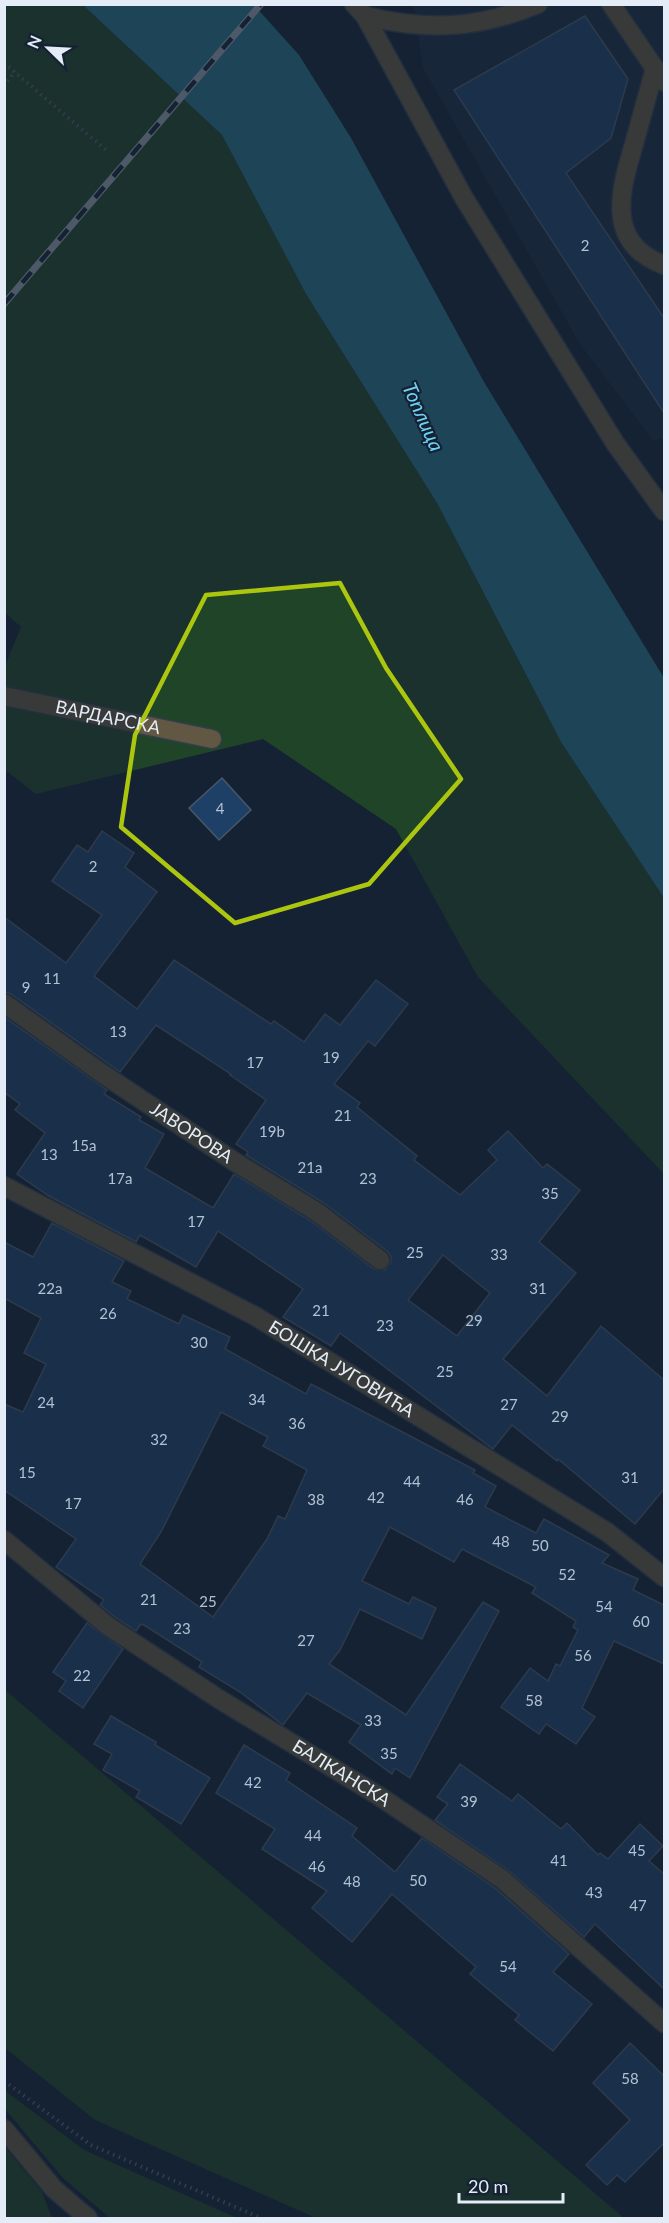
<svg xmlns="http://www.w3.org/2000/svg" width="669" height="2223" font-family="Lato,sans-serif">
  <rect width="100%" height="100%" fill="#152233"/>
  <!-- built -->
  <path fill="#192b41" d="M413,5H664V437L653,441L580,344L423,68Z"/>
  <!-- green -->
  <g fill="#1f4427">
    <path d="M5,5H83L222,135L306,294L437,503L561,742L664,898V1174L478,977L396,829L263,739L36,794L5,770V666L21,627L5,613Z"/>
    <path d="M5,1690L624,2218H316L95,2120L5,2048Z"/>
    <path d="M4,2090L84,2150L237,2218H110L63,2178L5,2109Z"/>
    <path d="M4,2146L42,2192L52,2218H5Z"/>
  </g>
  <!-- water -->
  <path fill="#296d84" d="M83,5H254L299,55L351,138L484,382L664,678V898L561,742L437,503L306,294L222,135Z"/>
  <!-- building -->
  <g fill="#1f4066" stroke="#47576a" stroke-width="1.5" fill-rule="evenodd">
    <path d="M585,16L628,79L611,138L566,173L664,318V413L454,90Z"/>
    <path d="M222,778L251,810L219,840L189,808Z"/>
    <path d="M102,831L134,853L125,867L157,892L94,976L137,1009L174,960L271,1024L274,1021L304,1042L325,1014L340,1025L376,980L408,1004L375,1046L368,1041L334,1084L360,1103L357,1107L417,1156L414,1160L460,1195L497,1160L488,1150L508,1131L543,1168L547,1164L580,1190L539,1242L576,1273L503,1359L547,1396L601,1326L664,1380V1489L635,1524L558,1459L557,1461L512,1425L493,1449L340,1333L331,1346L283,1317L303,1289L218,1231L196,1267L140,1235L136,1242L49,1196L17,1174L45,1133L15,1110L20,1104L4,1092V1017L107,1090L104,1094L141,1117L139,1120L164,1134L145,1168L213,1208L234,1174L311,1221L374,1269L385,1270L391,1262V1256L387,1251L324,1203L246,1155L248,1152L236,1144L266,1100L230,1075L231,1074L156,1025L120,1072L11,994L4,992V917L66,963L102,915L52,881L77,845L88,852ZM443,1255L490,1293L457,1336L408,1300Z"/>
    <path d="M52,1223L124,1261L112,1282L131,1291L127,1299L179,1324L183,1315L230,1337L225,1349L306,1394L311,1384L475,1470L473,1473L496,1486L485,1507L536,1533L544,1519L609,1555L602,1563L638,1579L633,1590L664,1605V1664L614,1641L582,1708L595,1717L576,1744L546,1724L539,1734L501,1707L530,1668L548,1681L556,1664L560,1666L578,1630L573,1627L576,1621L532,1593L536,1587L462,1549L454,1562L390,1527L362,1581L409,1604L413,1597L436,1608L422,1639L360,1609L340,1650L329,1664L406,1715L483,1602L499,1611L410,1778L395,1768L392,1774L349,1742L361,1725L307,1693L283,1725L240,1692L199,1667L202,1662L144,1625L141,1624L136,1631L115,1617L100,1605L104,1600L56,1567L76,1539L4,1490V1404L23,1412L46,1364L24,1353L41,1318L4,1298V1242L33,1257ZM221,1412L268,1437L263,1446L307,1470L285,1519L278,1516L267,1539L213,1617L140,1564L161,1532Z"/>
    <path d="M87,1623L123,1649L83,1708L59,1691L66,1681L53,1672Z"/>
    <path d="M111,1716L156,1742L155,1745L210,1778L181,1824L136,1797L140,1791L103,1770L112,1754L94,1744Z"/>
    <path d="M244,1745L290,1773L286,1780L357,1828L352,1836L395,1872L422,1838L495,1888L569,1954L553,1972L592,2004L553,2051L515,2020L519,2015L470,1974L476,1967L392,1894L352,1942L312,1908L327,1891L262,1849L275,1829L216,1793Z"/>
    <path d="M460,1764L512,1801L518,1794L561,1829L567,1823L598,1855L600,1853L608,1859L640,1824L663,1846L649,1861L664,1874V1989L595,1924L584,1937L509,1871L435,1820L448,1804L437,1797Z"/>
    <path d="M630,2043L664,2076V2143L625,2182L617,2175L607,2185L586,2165L630,2120L593,2083Z"/>
  </g>
  <g fill="none" stroke-linecap="round" stroke-linejoin="round">
    <!-- minor casing -->
    <g stroke="#323e4e" stroke-width="21">
      <g id="minor">
        <path d="M354,4L365,16L464,198L615,443L664,511"/>
        <path d="M611,4L664,82"/>
        <path d="M365,16C427,31 478,29 538,4"/>
        <path d="M655,68C648,93 641,118 634,144C620,191 605,243 664,265"/>
        <path id="s1" d="M4,696L212,739"/>
        <path id="s2" d="M4,1003L100,1072L235,1162L317,1212L380,1260"/>
        <path id="s3" d="M4,1186L255,1316L607,1532L664,1577"/>
        <path id="s4" d="M4,1540L108,1626L219,1699L379,1796L502,1879L664,2023"/>
        <path d="M4,2129L54,2189L88,2218"/>
      </g>
    </g>
    <!-- path -->
    <g stroke="#535f6e" stroke-width="4" stroke-dasharray="1.5 4.5" stroke-linecap="butt">
      <path d="M4,63L106,150"/>
      <path d="M4,86L15,71"/>
      <path d="M4,2081L91,2145L261,2218"/>
    </g>
    <!-- minor -->
    <use href="#minor" stroke="#615742" stroke-width="18"/>
    <!-- rail casing -->
    <g stroke="#919ba9" stroke-width="7">
      <path id="rail" d="M4,304L261,4"/>
    </g>
    <!-- rail -->
    <use href="#rail" stroke="#152233" stroke-width="4.5" stroke-dasharray="14" stroke-linecap="butt"/>
  </g>
  <!-- marked area -->
  <path d="M0 0H669V2223H0ZM340,583L386,668L461,779L369,884L235,923L121,827L135,735L206,595Z" fill="#152233" fill-opacity=".55" fill-rule="evenodd"/>
  <path fill="none" stroke="#acc610" stroke-width="4.5" stroke-linejoin="round" d="M340,583L386,668L461,779L369,884L235,923L121,827L135,735L206,595Z"/>
  <g text-anchor="middle" stroke-width="4.5" stroke-linejoin="round" paint-order="stroke">
    <!-- number labels -->
    <g font-size="15" fill="#b2c1d3">
      <text x="585" y="251">2</text>
      <text x="220" y="814">4</text>
      <text x="93" y="872">2</text>
      <text x="52" y="984">11</text>
      <text x="26" y="993">9</text>
      <text x="118" y="1037">13</text>
      <text x="331" y="1063">19</text>
      <text x="255" y="1068">17</text>
      <text x="343" y="1121">21</text>
      <text x="272" y="1137">19b</text>
      <text x="84" y="1151">15a</text>
      <text x="49" y="1160">13</text>
      <text x="310" y="1173">21a</text>
      <text x="120" y="1184">17a</text>
      <text x="368" y="1184">23</text>
      <text x="550" y="1199">35</text>
      <text x="196" y="1227">17</text>
      <text x="415" y="1258">25</text>
      <text x="499" y="1260">33</text>
      <text x="50" y="1294">22a</text>
      <text x="538" y="1294">31</text>
      <text x="321" y="1316">21</text>
      <text x="108" y="1319">26</text>
      <text x="474" y="1326">29</text>
      <text x="385" y="1331">23</text>
      <text x="199" y="1348">30</text>
      <text x="445" y="1377">25</text>
      <text x="257" y="1405">34</text>
      <text x="46" y="1408">24</text>
      <text x="509" y="1410">27</text>
      <text x="560" y="1422">29</text>
      <text x="297" y="1429">36</text>
      <text x="159" y="1445">32</text>
      <text x="27" y="1478">15</text>
      <text x="630" y="1483">31</text>
      <text x="412" y="1487">44</text>
      <text x="376" y="1503">42</text>
      <text x="316" y="1505">38</text>
      <text x="465" y="1505">46</text>
      <text x="73" y="1509">17</text>
      <text x="501" y="1547">48</text>
      <text x="540" y="1551">50</text>
      <text x="567" y="1580">52</text>
      <text x="149" y="1605">21</text>
      <text x="208" y="1607">25</text>
      <text x="604" y="1612">54</text>
      <text x="641" y="1627">60</text>
      <text x="182" y="1634">23</text>
      <text x="306" y="1646">27</text>
      <text x="583" y="1661">56</text>
      <text x="82" y="1681">22</text>
      <text x="534" y="1706">58</text>
      <text x="373" y="1726">33</text>
      <text x="389" y="1759">35</text>
      <text x="253" y="1788">42</text>
      <text x="469" y="1807">39</text>
      <text x="313" y="1841">44</text>
      <text x="637" y="1856">45</text>
      <text x="559" y="1866">41</text>
      <text x="317" y="1872">46</text>
      <text x="418" y="1886">50</text>
      <text x="352" y="1887">48</text>
      <text x="594" y="1898">43</text>
      <text x="638" y="1911">47</text>
      <text x="508" y="1972">54</text>
      <text x="630" y="2084">58</text>
    </g>
    <!-- street labels -->
    <g font-size="18" fill="#e3ecf7" stroke="#152233">
      <text dy="6" stroke="none"><textPath href="#s1" startOffset="106">ВАРДАРСКА</textPath></text>
      <text dy="6" stroke="none"><textPath href="#s2" startOffset="228">ЈАВОРОВА</textPath></text>
      <text dy="6" stroke="none"><textPath href="#s3" startOffset="384">БОШКА ЈУГОВИЋА</textPath></text>
      <text dy="6" stroke="none"><textPath href="#s4" startOffset="411">БАЛКАНСКА</textPath></text>
    </g>
    <!-- water labels -->
    <g font-size="20" font-style="italic" fill="#6ed3f6" stroke="#152233">
      <text transform="translate(423 417) rotate(66)" y="7">Топлица</text>
    </g>
  </g>
  <!-- border -->
  <rect width="669" height="2223" fill="none" stroke="#e3ecf7" stroke-width="12"/>
  <!-- north arrow -->
  <g transform="translate(48 48) rotate(294)" stroke="#152233" stroke-width="4.5" paint-order="stroke">
  <path d="M0-4.5L10 22L0 15L-10 22Z" fill="#e3ecf7"/>
  <text y="-9" font-size="16" font-weight="bold" text-anchor="middle" fill="#e3ecf7">N</text>
  </g>
  <!-- scale -->
  <path d="M459 2193v9h104v-9" fill="none" stroke="#e3ecf7" stroke-width="3"/>
  <text x="468" y="2193" font-size="18" fill="#e3ecf7" stroke="#152233" stroke-width="4.5" paint-order="stroke">20 m</text>
</svg>
